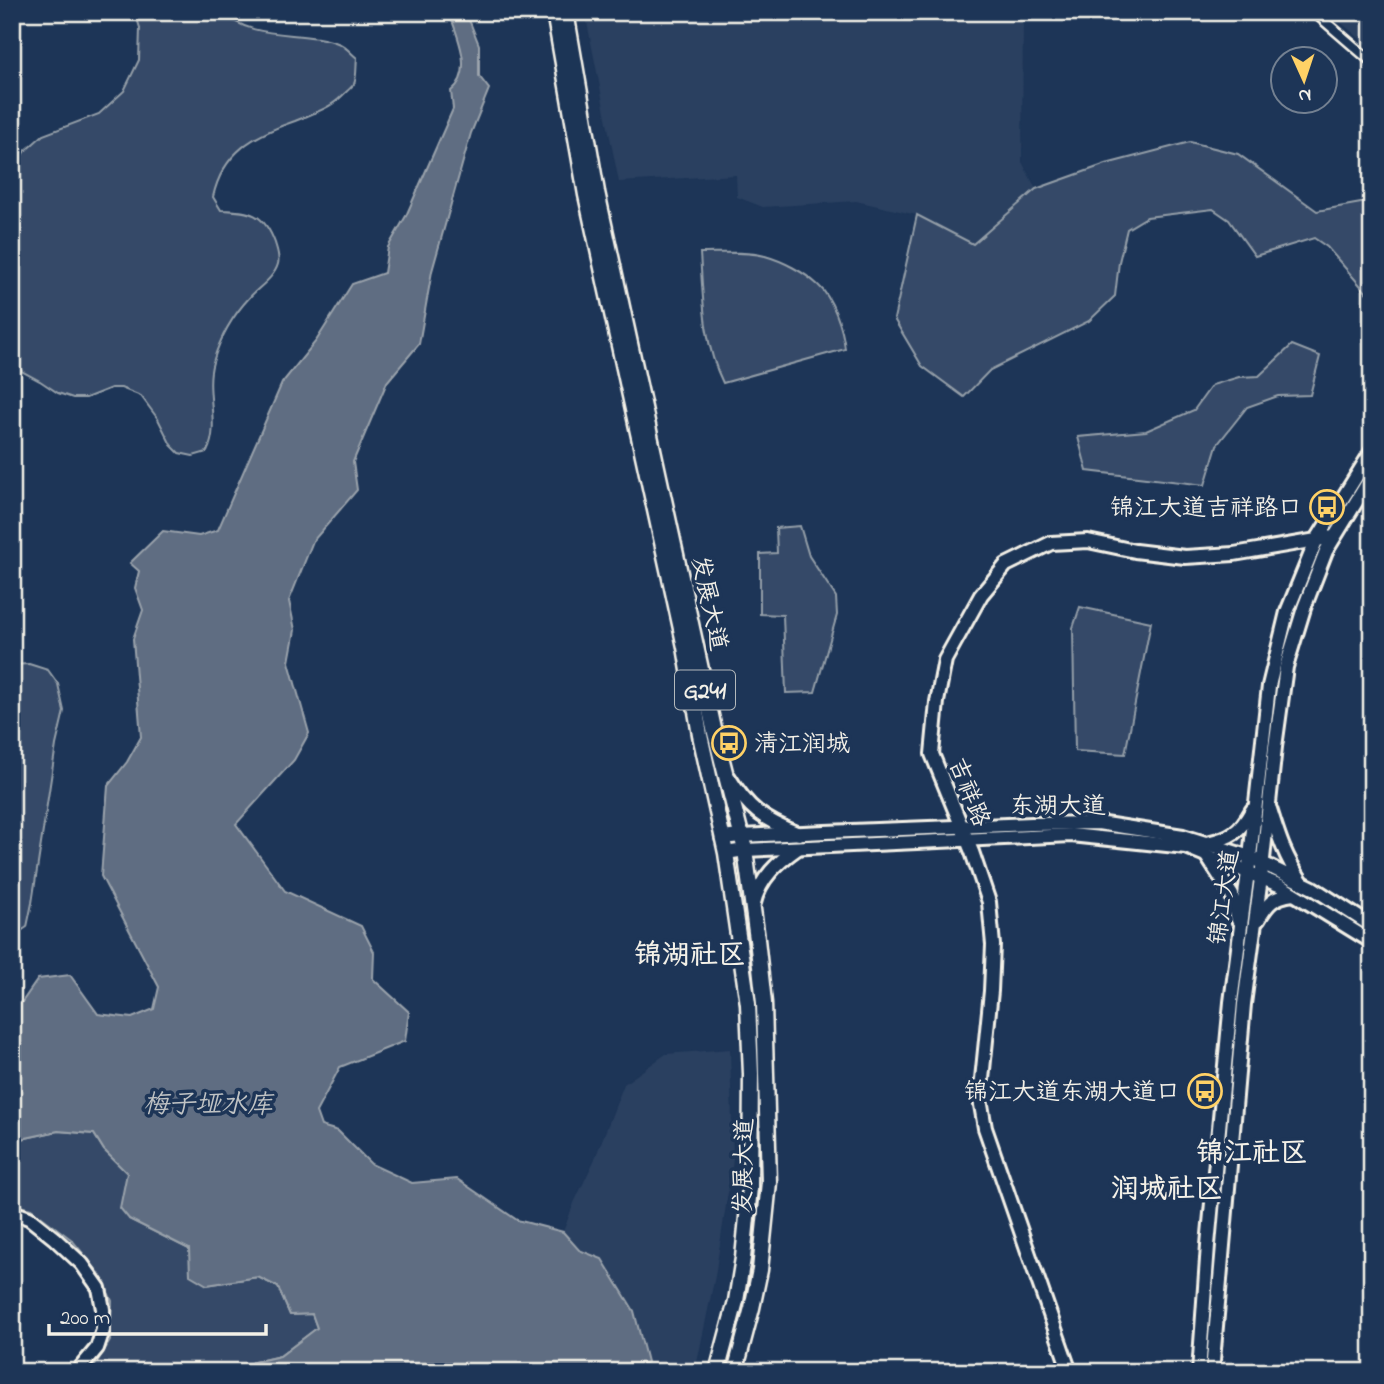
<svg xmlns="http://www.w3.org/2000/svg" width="1384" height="1384" font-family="'Indie Flower','LXGW WenKai TC',sans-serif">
  <rect width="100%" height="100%" fill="#1d3557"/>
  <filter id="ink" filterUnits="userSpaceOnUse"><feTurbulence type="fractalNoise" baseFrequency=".0143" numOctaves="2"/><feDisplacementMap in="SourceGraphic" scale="14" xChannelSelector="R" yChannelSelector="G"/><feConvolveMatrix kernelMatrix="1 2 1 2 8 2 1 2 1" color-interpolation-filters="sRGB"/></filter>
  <g filter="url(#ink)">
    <!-- built -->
    <g fill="#2a4060">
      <path d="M585,12H1023L1022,162L1036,189L973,244L917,215L856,201L763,207L737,197L736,175L619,182Z"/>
      <path d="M1329,12H1372V49Z"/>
      <path d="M730,1049L733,1160L715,1276L695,1372H652L647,1362L634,1311L602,1259L579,1250L563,1232L574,1203L594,1161L624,1084L666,1054Z"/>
    </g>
    <!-- green -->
    <g fill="#354a67" stroke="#949ea8" stroke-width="2">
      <path d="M135,12H223C252,42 303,29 340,44C346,47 352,54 357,58C356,65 357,78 354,84C351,88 345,93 342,96C329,109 312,114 295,121C254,135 223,152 213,197L221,210C251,211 264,213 275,243C277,250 280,257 278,264C274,278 259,287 250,297C233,315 220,338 213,362C204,392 221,424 207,452L193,456L179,453L171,445L158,419L141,396L121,388H111L86,398H73L58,393L40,381L12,366V172L24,152L43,135L99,114L124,91L139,60L140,28Z"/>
      <path d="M1190,142L1238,154L1317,211L1372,201V299L1327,247L1314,238L1255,256L1229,220L1213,209L1147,217L1127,229L1119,262L1115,296L1089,321L990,370L964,397L922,366L894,319L917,215L973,244L1036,189L1106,164Z"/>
      <path d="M700,253C721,253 745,251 765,256C783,261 804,272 818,285C833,298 843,329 845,349L723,383C703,343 703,297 700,253Z"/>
      <path d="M1292,345L1320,356L1310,395L1278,396L1247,407L1217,445L1205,485L1087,471L1078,437L1146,431L1194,410L1212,385L1239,377L1259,376Z"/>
      <path d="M800,526L809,556L836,597L837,615L815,692L786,693L783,615L760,614V554L777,553L776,528Z"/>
      <path d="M1080,607L1151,622L1125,754L1075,751L1073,628Z"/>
      <path d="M29,664L48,670L58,684L64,711L56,745L32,903L27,927L12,937V665Z"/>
      <path d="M58,1131L94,1134L104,1150L127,1173L129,1219L189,1249L207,1285L258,1277L278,1287L290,1315L312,1314L317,1328L280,1356L224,1369L182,1372H91L110,1341L112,1301L99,1273L72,1240L31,1209L12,1204V1141Z"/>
    </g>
    <!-- water -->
    <path fill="#5e6d82" stroke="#9aa2ab" stroke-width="2" d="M449,12H466L479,45V76L489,89L471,133L432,271L419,344L387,382L353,462L357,490L313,541L289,601L295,630L289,662L309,733L294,760L236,824L285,891L361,926L374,952L373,979L409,1012L405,1041L340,1067L316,1112L321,1126L338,1131L371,1164L412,1183L457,1179L517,1220L563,1232L579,1250L602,1259L634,1311L647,1362L628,1372H182L224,1369L280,1356L317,1328L312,1314L290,1315L278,1287L258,1277L207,1285L190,1275L189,1249L129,1219L120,1208L127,1173L104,1150L94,1134L58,1131L12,1141V1006L22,1002L38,979L70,975L98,1014L132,1018L154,1009L159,987L101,876L108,786L127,762L141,737L133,639L143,610L135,588L139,571L130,563L163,531L199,536L218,530L282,383L316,341L352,284L384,273L388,247L406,216L453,109L451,91C475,72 457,36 449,12Z"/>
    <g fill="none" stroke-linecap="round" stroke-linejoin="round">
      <!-- street casing -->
      <g stroke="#f4f1e8" stroke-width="13">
        <path id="street" d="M1314,12L1372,62"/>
      </g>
      <!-- secondary casing -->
      <g stroke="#f4f1e8" stroke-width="18">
        <g id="secondary">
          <path d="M722,838L741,836L825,832L1032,824L1098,823L1183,836L1250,857L1313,888L1372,926"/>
          <path d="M726,853L745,850L1071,835L1186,847L1281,886L1372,942"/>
          <path d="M12,1212L29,1218L54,1238L82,1264L99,1288L103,1309V1330L97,1348L77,1372"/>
          <path d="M1070,1372L985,1128L980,1099L991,991L993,945L989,902L972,852L932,754L937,702L945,660L981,595L1006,565L1051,543L1088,541L1135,551L1185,557L1234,554L1334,537"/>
        </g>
      </g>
      <!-- primary casing -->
      <g stroke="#f4f1e8" stroke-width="18">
        <g id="primary">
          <path d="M728,776C748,809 763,820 799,834"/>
          <path d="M1270,809C1279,838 1285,857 1302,882"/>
          <path d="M1207,843C1231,838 1240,832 1252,810"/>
          <path d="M1206,855L1232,895L1238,920"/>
          <path d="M754,903C760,878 778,862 798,848"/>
          <path d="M1258,920C1268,903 1273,897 1293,894"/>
          <path d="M1199,1372L1208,1245L1231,1002L1250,857L1269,686L1287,612L1316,541L1372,451"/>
          <path d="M1212,1372L1244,1004L1261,878L1275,747L1286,667L1304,608L1326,551L1372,476"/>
        </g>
      </g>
      <!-- highway casing -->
      <g stroke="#f4f1e8" stroke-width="19">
        <g id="highway">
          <path d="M554,12L586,195L685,647L700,735L726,853L748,1004L751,1074L750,1187L743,1258L736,1301L717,1372"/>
          <path d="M566,12L597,192L714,729L745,850L757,939L764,1003L769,1182L760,1270L752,1308L735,1372"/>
        </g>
      </g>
      <!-- street -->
      <use href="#street" stroke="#1d3557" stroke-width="8"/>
      <!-- secondary -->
      <use href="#secondary" stroke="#1d3557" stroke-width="12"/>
      <!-- primary -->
      <use href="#primary" stroke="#1d3557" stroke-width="12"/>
      <!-- highway -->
      <use href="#highway" stroke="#1d3557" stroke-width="14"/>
    </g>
  </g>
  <!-- icons -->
  <defs>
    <g id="bus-ring" transform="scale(1.75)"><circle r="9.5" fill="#1d3557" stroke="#ffd166" stroke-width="1.5"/><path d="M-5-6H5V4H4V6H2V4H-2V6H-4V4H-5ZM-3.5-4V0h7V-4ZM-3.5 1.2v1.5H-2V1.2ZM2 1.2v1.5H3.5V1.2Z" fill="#ffd166"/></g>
  </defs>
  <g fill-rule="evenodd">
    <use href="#bus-ring" x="1327" y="507"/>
    <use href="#bus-ring" x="729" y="743"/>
    <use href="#bus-ring" x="1205" y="1091"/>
  </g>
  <g text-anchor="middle" stroke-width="7" stroke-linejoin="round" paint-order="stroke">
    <!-- shield labels -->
    <rect fill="#1d3557" stroke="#b4b9bc" stroke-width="2" x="675" y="670.5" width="60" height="39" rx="5"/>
    <g font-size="23" font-weight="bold" fill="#f4f1e8">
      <text x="705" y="698">G241</text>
    </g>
    <!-- poi labels -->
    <g font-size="24" fill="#f4f1e8" stroke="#1d3557" text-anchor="end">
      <text x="1302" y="515">锦江大道吉祥路口</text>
      <text x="754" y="751" text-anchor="start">清江润城</text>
      <text x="1180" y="1099">锦江大道东湖大道口</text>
    </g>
    <!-- street labels -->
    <g font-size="24" fill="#f4f1e8" stroke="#1d3557">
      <text transform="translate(710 603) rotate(78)" y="8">发展大道</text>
      <text transform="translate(970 792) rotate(68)" y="8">吉祥路</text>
      <text x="1058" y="813">东湖大道</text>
      <text transform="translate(1223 897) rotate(-82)" y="8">锦江大道</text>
      <text transform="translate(743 1166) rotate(-89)" y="8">发展大道</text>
    </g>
    <!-- water labels -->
    <g font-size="26" font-style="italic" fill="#c0c3c4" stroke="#1d3557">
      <text x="208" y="1112">梅子垭水库</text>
    </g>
    <!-- quarter labels -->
    <g font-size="28" font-weight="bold" fill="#f4f1e8" stroke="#1d3557">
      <text x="690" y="963">锦湖社区</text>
      <text x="1252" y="1161">锦江社区</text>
      <text x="1167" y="1197">润城社区</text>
    </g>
  </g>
  <!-- margin -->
  <rect width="1384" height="1384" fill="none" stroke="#1d3557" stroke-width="42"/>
  <rect x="21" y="21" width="1342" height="1342" fill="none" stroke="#f4f1e8" stroke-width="2.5" filter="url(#ink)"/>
  <!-- north arrow -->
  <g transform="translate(1304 80) rotate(177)"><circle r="33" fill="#1d3557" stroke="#738091" stroke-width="2"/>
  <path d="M0-5L12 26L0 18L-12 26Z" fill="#ffd166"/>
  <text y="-10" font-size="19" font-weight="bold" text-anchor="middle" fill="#f4f1e8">N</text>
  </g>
  <!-- scale -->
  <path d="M49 1324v10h217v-10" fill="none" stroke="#f4f1e8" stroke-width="3.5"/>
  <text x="60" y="1324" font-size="21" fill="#f4f1e8" stroke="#1d3557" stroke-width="5" paint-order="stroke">200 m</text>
</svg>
